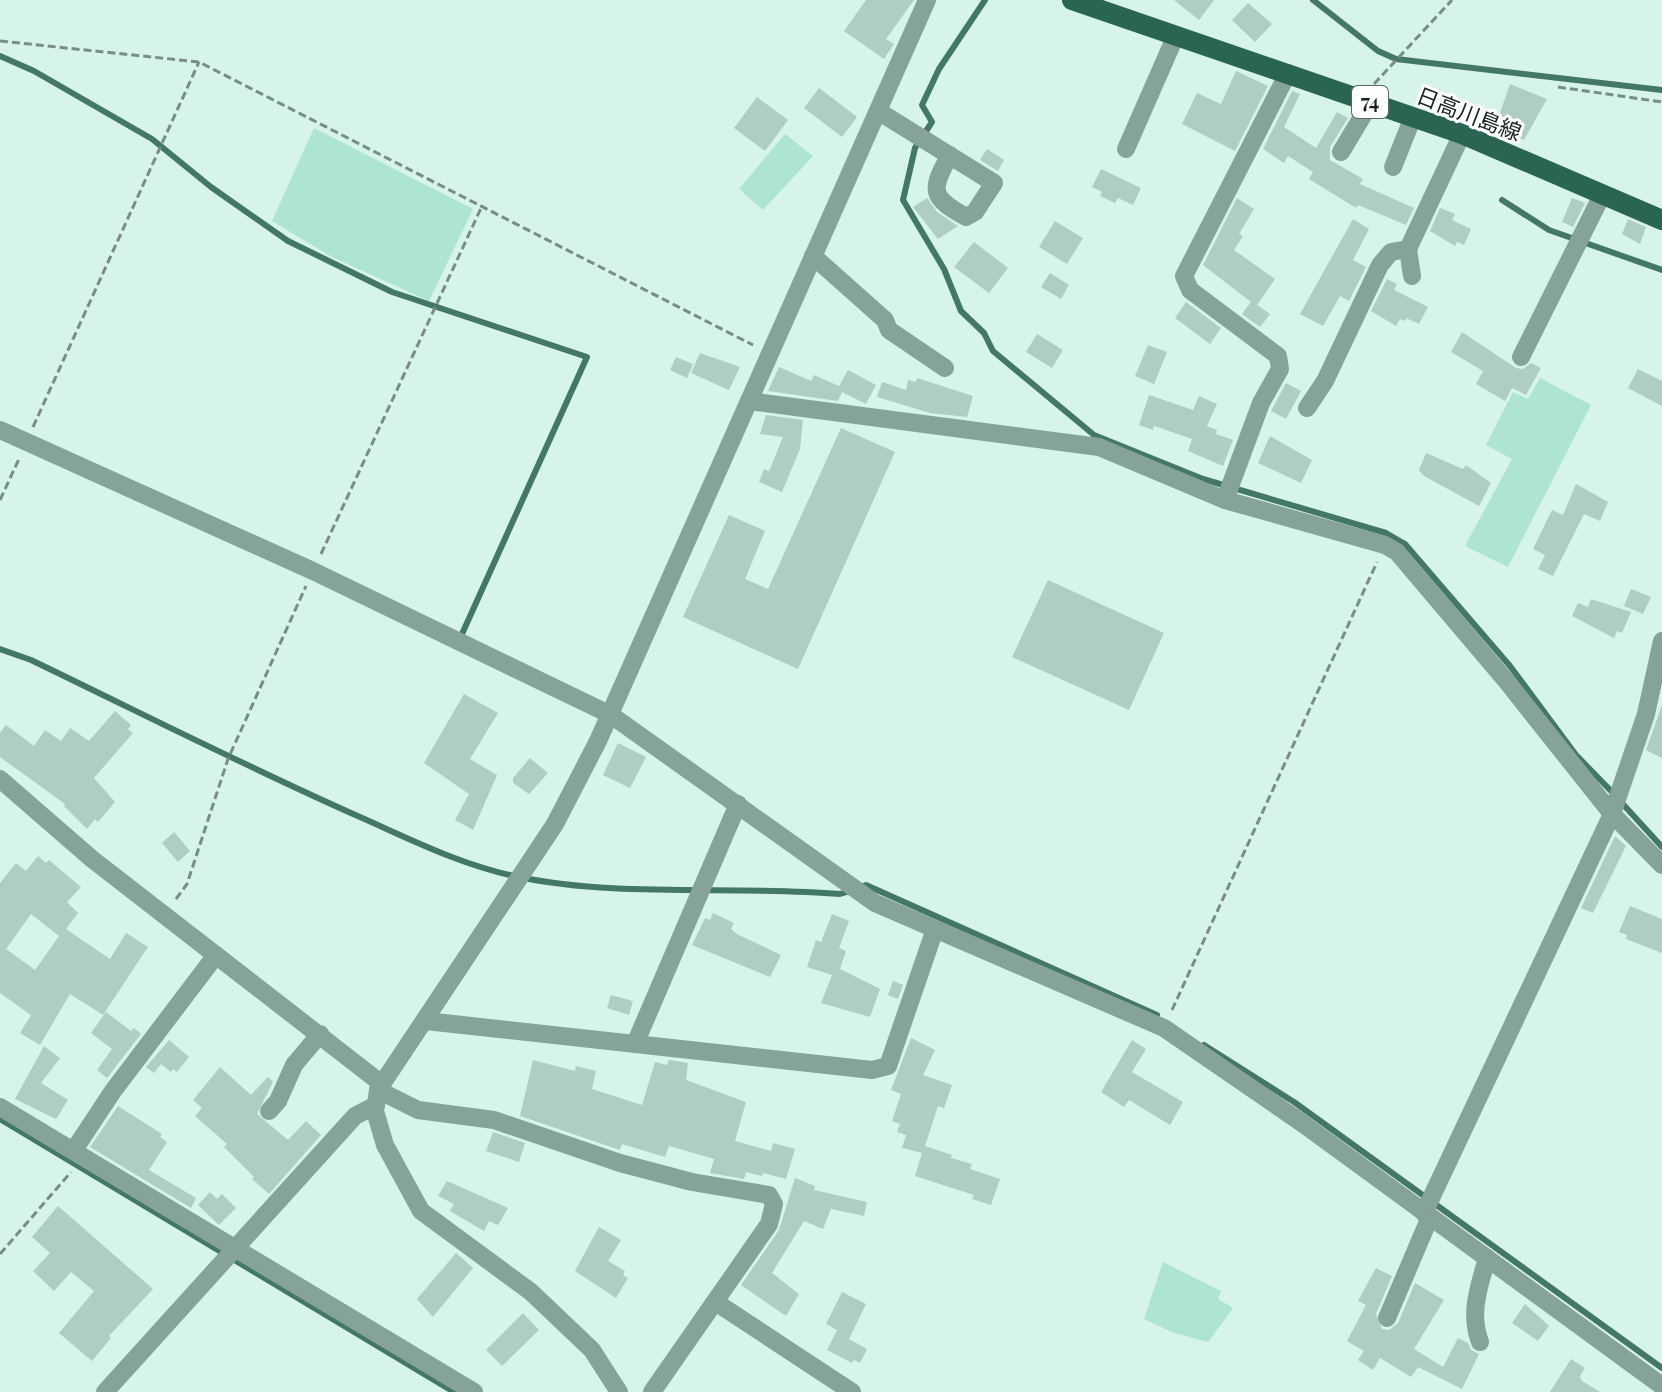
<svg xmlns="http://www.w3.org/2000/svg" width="1662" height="1392" font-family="'Playfair Display','Noto Sans JP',serif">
  <rect width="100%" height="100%" fill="#d6f4e8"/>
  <!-- green -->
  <g fill="#aee5d1">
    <path d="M314,128L473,209L429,301L332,257L272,221Z"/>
    <path d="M785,134L813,156L763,210L739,189Z"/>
    <path d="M1540,378L1591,405L1508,567L1465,546L1512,459L1486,445L1513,392L1528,399Z"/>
    <path d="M1163,1262L1221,1291L1218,1299L1233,1308L1208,1342L1174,1333L1144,1319Z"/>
  </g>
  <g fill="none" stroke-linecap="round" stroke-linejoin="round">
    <!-- stream -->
    <g stroke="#437866" stroke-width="6">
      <path d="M985,0L939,69L922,105L932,122L915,148L903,200L944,269L961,311L984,333L993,351L1094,435L1203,479L1386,533L1405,544L1510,666L1576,755L1614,794"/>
      <path d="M1313,0L1378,51L1396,59L1662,90"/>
      <path d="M0,56L34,71L152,139L211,187L288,241L392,292L587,357L462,634"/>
      <path d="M1502,200L1549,230L1662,270"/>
      <path d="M0,649L31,660C141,713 249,768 360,817C412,840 463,866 519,877C618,898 737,885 840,894L850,891"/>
      <path d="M1621,802L1662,847"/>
      <path d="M860,887L866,885L1157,1015"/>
      <path d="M1204,1045L1294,1102L1662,1368"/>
      <path d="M0,1119L454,1392"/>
    </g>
  </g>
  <!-- building -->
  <g fill="#b0cdc2" fill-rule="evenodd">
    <path d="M866,0H914L886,39L894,44L884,59L844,31Z"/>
    <path d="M1174,0H1214L1199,20Z"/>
    <path d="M1248,3L1272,24L1255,42L1232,20Z"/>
    <path d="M1236,71L1268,86L1235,151L1182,124L1197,93L1221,104Z"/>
    <path d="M1510,84L1547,99L1524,140L1495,127Z"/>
    <path d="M819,88L857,117L842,137L804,108Z"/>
    <path d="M1292,91L1300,94L1284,127L1316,148L1337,112L1348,118L1330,147V160L1363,179L1360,184L1414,208L1406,225L1358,205L1356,208L1309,179L1313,172L1288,156L1284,163L1263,149Z"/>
    <path d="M757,97L788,120L765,151L734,128Z"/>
    <path d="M987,149L1004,160L998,171L980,160Z"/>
    <path d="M1101,169L1141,188L1133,205L1118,198L1115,203L1100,196L1102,192L1092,187Z"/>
    <path d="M927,198L937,212L958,226L938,239L913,207Z"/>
    <path d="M1237,198L1254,209L1239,234L1243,236L1234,250L1275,279L1257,305L1270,314L1260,327L1242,314L1251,302L1203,265Z"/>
    <path d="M1572,198L1585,203L1573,227L1562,222Z"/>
    <path d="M1440,208L1455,214L1452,220L1471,229L1464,245L1457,242L1455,246L1430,231Z"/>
    <path d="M1353,219L1369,229L1353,260L1366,267L1349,301L1340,296L1323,326L1300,314Z"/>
    <path d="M1628,219L1646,227L1640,244L1622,234Z"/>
    <path d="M1055,221L1083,238L1067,264L1039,247Z"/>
    <path d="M974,242L1008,268L989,293L954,267Z"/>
    <path d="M1050,273L1069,285L1061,299L1041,287Z"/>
    <path d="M1387,279L1397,284L1394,290L1428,307L1419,324L1406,318L1405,321L1400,319L1396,326L1371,311Z"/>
    <path d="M1186,302L1221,328L1210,344L1175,318Z"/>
    <path d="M1462,332L1516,368L1523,369L1531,363L1541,368L1526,395L1512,388L1505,401L1476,384L1483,371L1451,352Z"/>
    <path d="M1037,334L1063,350L1052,368L1026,352Z"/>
    <path d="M1148,345L1167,352L1154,384L1135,376Z"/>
    <path d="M700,353L740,367L729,390L691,373Z"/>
    <path d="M676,357L693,364L687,378L670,370Z"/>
    <path d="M779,367L811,381L814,375L839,386L848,370L876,385L866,404L842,392L838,401L768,391Z"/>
    <path d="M1638,369L1662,381V406L1628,388Z"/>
    <path d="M917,378L973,396L967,417L930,413L877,397L882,382L906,390L908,380L916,382Z"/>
    <path d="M1286,383L1301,391L1286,419L1271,411Z"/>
    <path d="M1149,395L1193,410L1199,396L1217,404L1207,426L1217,430L1216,434L1233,440L1223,466L1188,451L1192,439L1154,426L1153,430L1139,425Z"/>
    <path d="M766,415L803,420L800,449L782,492L759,482L764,469L769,471L783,437L760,434Z"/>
    <path d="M841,428L895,452L798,669L683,617L729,515L765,531L745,579L768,589Z"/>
    <path d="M1270,436L1312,460L1301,483L1258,463Z"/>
    <path d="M1426,453L1463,469L1466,465L1491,483L1479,506L1424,476L1419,470Z"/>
    <path d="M1576,484L1608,502L1600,521L1584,514L1553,576L1538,569L1545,555L1533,549L1552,510L1563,515Z"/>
    <path d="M1048,580L1164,633L1129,710L1012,657Z"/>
    <path d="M1631,589L1651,597L1643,614L1624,606Z"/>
    <path d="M1591,599L1631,612L1622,633L1617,631L1614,638L1572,616L1578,603L1588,607Z"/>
    <path d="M464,694L498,713L470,759L497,775L473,830L455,820L469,794L424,763Z"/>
    <path d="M1662,705V758L1646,750Z"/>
    <path d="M115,711L131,725L128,729L133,733L94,778L115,802L98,822L95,819L87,829L64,806L65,804L0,757V733L6,725L34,746L45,730L61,741L70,728L89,741Z"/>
    <path d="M618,743L646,757L630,788L603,775Z"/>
    <path d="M530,758L548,773L529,794L513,783V778Z"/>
    <path d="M174,832L190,851L178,862L162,843Z"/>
    <path d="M1615,836L1626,846L1593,913L1581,908Z"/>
    <path d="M38,856L46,863L49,860L81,887L67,902L78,913L66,929L110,959L126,933L148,947L103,1015L70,994L40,1045L20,1033L31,1015L0,993V883L16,863L26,871ZM31,914L59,936L35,970L6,949Z"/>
    <path d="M1630,906L1662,919V953L1626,939L1627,935L1619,932Z"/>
    <path d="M713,913L734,923L731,929L737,934L781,955L770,977L692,945L705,918L710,920Z"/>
    <path d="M832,914L849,921L839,948L846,951L840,969L880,989L870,1017L821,1003L832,975L807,967L816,940L821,942Z"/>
    <path d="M893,981L903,985L898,999L888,995Z"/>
    <path d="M611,995L633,1001L629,1015L607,1008Z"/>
    <path d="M106,1012L131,1031L134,1028L141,1034L107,1078L97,1070L112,1049L91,1033Z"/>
    <path d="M911,1038L935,1050L923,1075L952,1085L944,1108L938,1106L925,1146L952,1155L951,1158L972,1164L970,1169L1000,1179L991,1205L972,1199L974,1195L915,1176L922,1153L902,1148L906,1135L897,1132L900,1124L892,1121L901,1094L891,1090Z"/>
    <path d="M169,1040L189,1057L177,1072L173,1069L171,1072L161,1064L154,1073L146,1067Z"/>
    <path d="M1132,1040L1146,1049L1132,1072L1183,1102L1170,1125L1129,1100L1124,1107L1101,1092Z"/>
    <path d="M44,1046L60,1058L41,1083L68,1100L56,1119L15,1099Z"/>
    <path d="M533,1060L575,1071L576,1066L596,1071L592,1089L642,1105L655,1062L667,1065L669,1060L688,1063L686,1080L746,1102L735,1141L771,1151L773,1143L795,1149L786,1179L763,1173L762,1176L746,1172L744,1179L710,1173L714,1159L669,1146L665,1157L622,1144L620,1150L520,1116Z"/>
    <path d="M220,1067L251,1095L268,1077L273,1082L257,1114L288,1140L306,1121L321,1135L269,1194L252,1179L254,1177L224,1147L227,1144L195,1116L202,1108L193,1100Z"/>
    <path d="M118,1106L162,1134L160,1137L167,1142L149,1170L196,1198L191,1208L90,1147Z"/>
    <path d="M493,1132L525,1143L519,1162L486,1151Z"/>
    <path d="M795,1178L815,1186L814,1190L867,1202L864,1216L831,1209L823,1229L804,1221L772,1273L799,1294L786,1316L741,1285L779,1230Z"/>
    <path d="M447,1181L508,1208L498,1225L489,1221L484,1231L450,1211L454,1204L438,1196Z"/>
    <path d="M210,1192L217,1199L222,1194L236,1208L219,1225L198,1205Z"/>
    <path d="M58,1206L153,1289L109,1336L111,1338L92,1361L59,1333L94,1291L71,1272L54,1291L33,1271L50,1253L32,1237Z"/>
    <path d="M599,1227L621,1240L608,1261L625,1271L623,1275L628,1278L616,1298L575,1271Z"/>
    <path d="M456,1253L473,1268L433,1317L417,1299Z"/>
    <path d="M1376,1268L1392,1276L1376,1314L1382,1329L1389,1330L1398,1323L1415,1283L1444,1300L1414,1349L1443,1367L1458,1338L1468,1343L1471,1350L1479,1354L1462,1389L1418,1367L1411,1377L1380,1358L1373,1370L1358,1360L1364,1351L1347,1341L1366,1305L1358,1301Z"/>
    <path d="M842,1292L866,1304L849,1339L867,1349L860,1363L854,1360L852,1363L827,1350L837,1330L826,1324Z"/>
    <path d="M1525,1304L1549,1326L1538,1341L1512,1323Z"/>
    <path d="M523,1313L539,1330L502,1366L486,1350Z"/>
    <path d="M1571,1359L1585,1368L1580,1376L1582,1381L1600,1392H1550Z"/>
  </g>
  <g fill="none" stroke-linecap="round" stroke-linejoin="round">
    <!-- path -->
    <g stroke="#788d85" stroke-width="3" stroke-dasharray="8 4" stroke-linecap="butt">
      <path d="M0,41L199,62L753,345"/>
      <path d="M1374,84L1452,0"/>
      <path d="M1558,87L1662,102"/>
      <path d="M33,427L199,62"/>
      <path d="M0,500L19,459"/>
      <path d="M321,554L482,206"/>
      <path d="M176,899L187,884L228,759L306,586"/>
      <path d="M1172,1010L1377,562"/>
      <path d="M0,1254L71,1172"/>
    </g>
    <!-- minor -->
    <g stroke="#85a397" stroke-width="18">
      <path d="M878,111L994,183L975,212L966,217C930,197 930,190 950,155"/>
      <path d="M1126,149L1176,35"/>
      <path d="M1341,152L1371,102"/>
      <path d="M1393,167L1413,117"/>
      <path d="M1408,249L1412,276"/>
      <path d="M813,256L885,320L889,330L945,368"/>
      <path d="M1521,357L1602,195"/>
      <path d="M749,401L1099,447L1225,500L1385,545L1397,552L1508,683L1612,814L1662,865"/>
      <path d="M1307,408L1325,381L1380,265L1391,252L1408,249L1462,134"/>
      <path d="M0,430L313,571L611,715L875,903L1164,1028L1302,1123L1662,1386"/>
      <path d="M1225,500L1261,403L1280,369L1278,356L1190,290L1184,276L1288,73"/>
      <path d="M0,779L92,859L382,1084"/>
      <path d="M426,1021L872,1070L888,1066L935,929"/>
      <path d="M635,1044L738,804"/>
      <path d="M378,1090L418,1110L494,1120L620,1163L692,1182L769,1195L774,1204L769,1224L652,1392"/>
      <path d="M0,1107L474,1392"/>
      <path d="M269,1111L278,1101L294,1065L320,1034"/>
      <path d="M74,1150L113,1091L216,955"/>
      <path d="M1424,1213L1612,814L1646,714L1662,641"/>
      <path d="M717,1303L852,1392"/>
      <path d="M1387,1318L1430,1217"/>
      <path d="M1480,1342C1469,1313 1479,1287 1487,1258"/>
      <path d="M105,1392L355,1116L376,1105"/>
      <path d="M619,1392L592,1350L531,1292L421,1211L385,1145L375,1111L378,1090L555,824L598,741L927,0"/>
    </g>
    <!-- major -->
    <path stroke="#2a6553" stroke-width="20" d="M1072,0L1462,134L1662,220"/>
  </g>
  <g text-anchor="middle" stroke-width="6" stroke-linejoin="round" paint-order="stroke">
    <!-- shield labels -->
    <rect fill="#fff" stroke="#5d6562" stroke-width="2" x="1352" y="86" width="36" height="32" rx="6"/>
    <g font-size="20" font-weight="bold" fill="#18231f">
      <text x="1370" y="109">74</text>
    </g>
    <!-- street labels -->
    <g font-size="22" fill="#18231f" stroke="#fff">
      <text transform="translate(1469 114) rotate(21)" y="8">日高川島線</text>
    </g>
  </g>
</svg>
